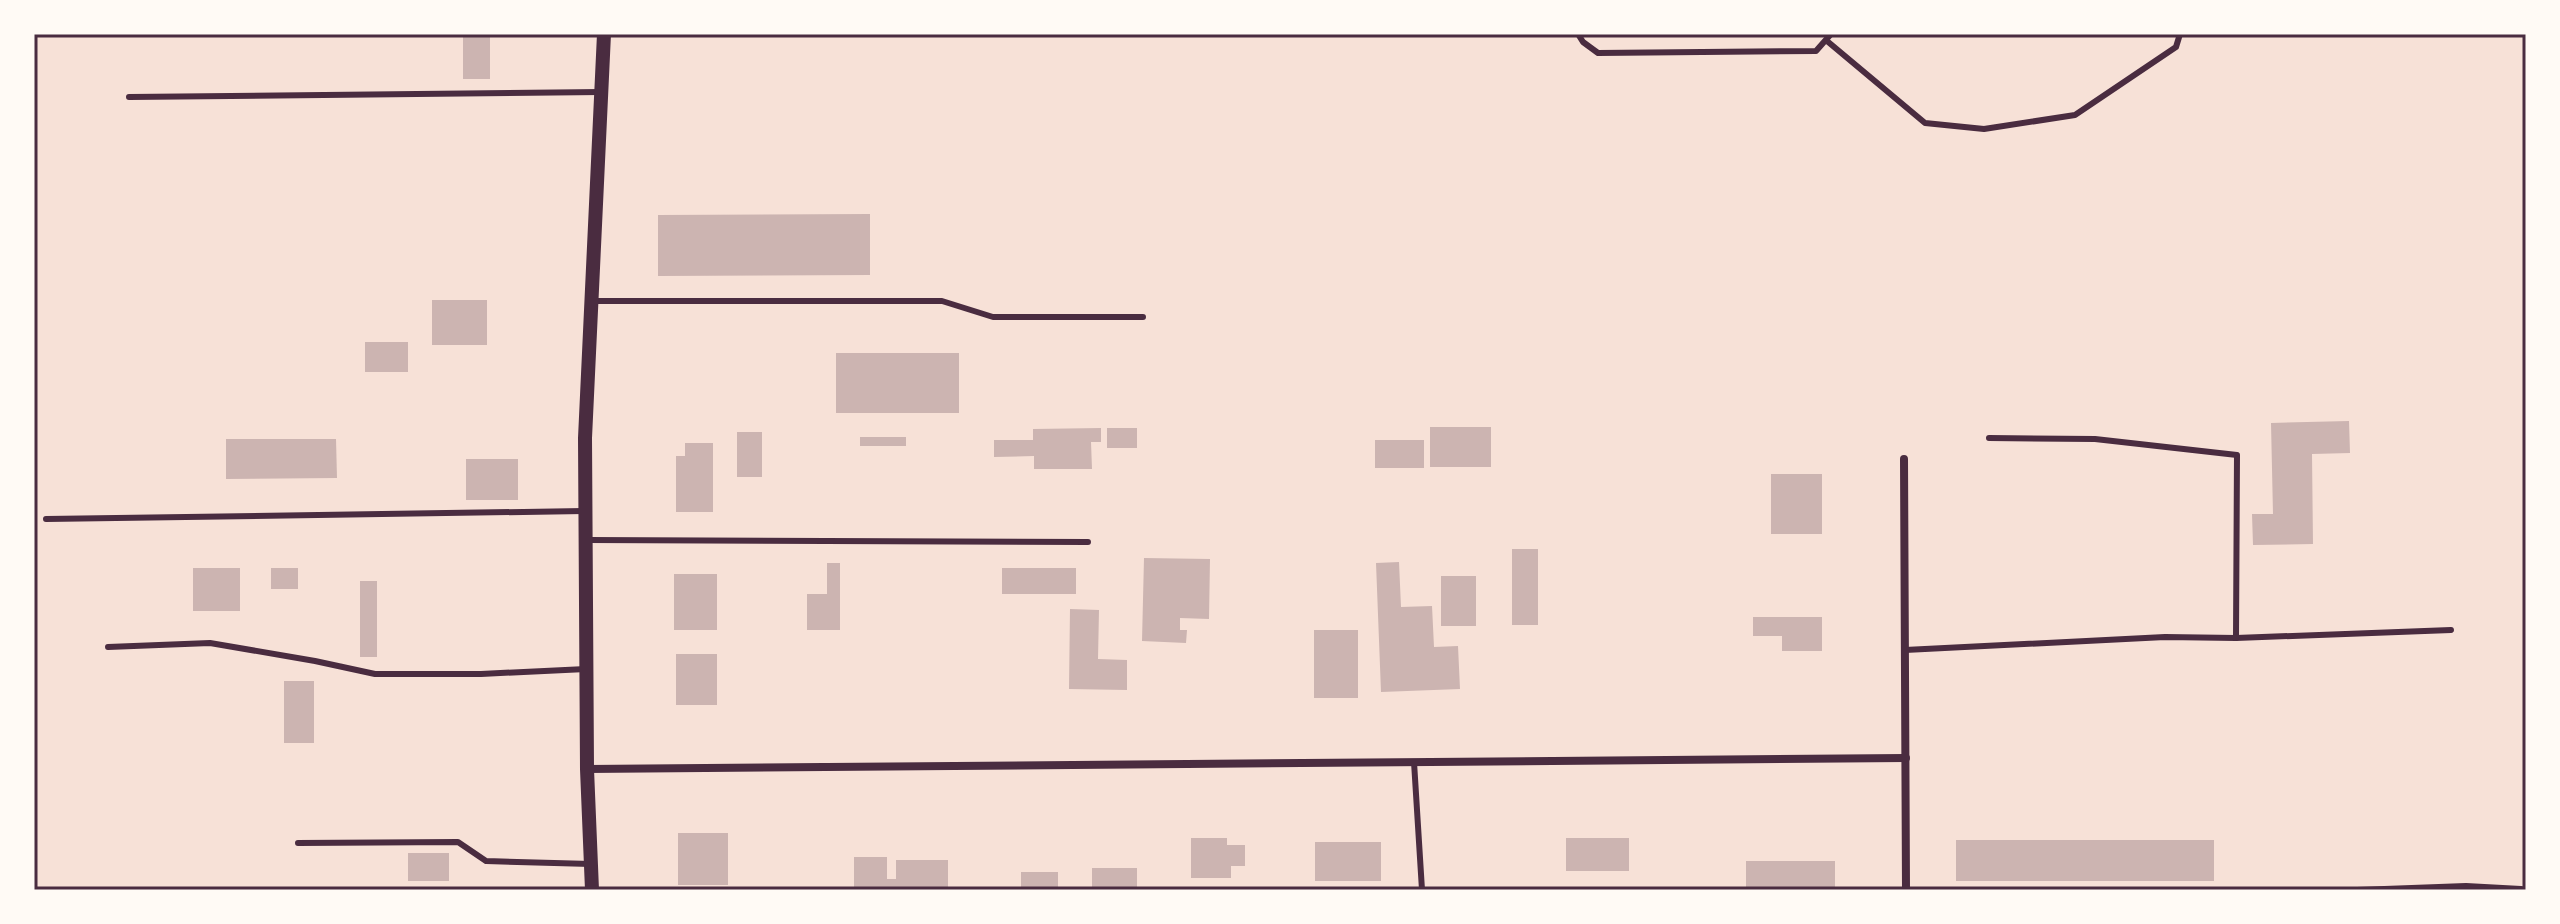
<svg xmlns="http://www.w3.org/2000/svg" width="2560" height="924" font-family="'Exo 2',sans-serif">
  <rect width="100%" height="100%" fill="#f7e1d7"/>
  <!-- building -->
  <g fill="#ccb4b1">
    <rect x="463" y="34" width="27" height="45"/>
    <path d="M870,214V275L658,276V215Z"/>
    <rect x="432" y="300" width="55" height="45"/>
    <rect x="365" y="342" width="43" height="30"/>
    <rect x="836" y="353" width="123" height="60"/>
    <path d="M2349,421L2350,453L2312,454L2313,544L2253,545L2252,514H2273L2271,423Z"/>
    <rect x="1430" y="427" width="61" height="40"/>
    <path d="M1101,428V442H1091L1092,469H1034V456L994,457V440H1033V429Z"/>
    <rect x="1107" y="428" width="30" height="20"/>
    <rect x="737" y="432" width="25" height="45"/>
    <rect x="860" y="437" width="46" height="9"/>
    <path d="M226,439H336L337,478L226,479Z"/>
    <rect x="1375" y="440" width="49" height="28"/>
    <path d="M685,443H713V512H676V456H685Z"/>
    <rect x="466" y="459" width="52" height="41"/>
    <rect x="1771" y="474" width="51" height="60"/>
    <rect x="1512" y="549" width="26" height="76"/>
    <path d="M1144,558L1210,559L1209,619L1180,618V630H1187L1186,643L1142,641Z"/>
    <path d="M1399,562L1401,607L1432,606L1434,647L1458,646L1460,689L1381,692L1376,563Z"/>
    <path d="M827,563H840V630H807V594H827Z"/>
    <rect x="193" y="568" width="47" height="43"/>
    <rect x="271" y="568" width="27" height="21"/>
    <rect x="1002" y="568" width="74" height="26"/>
    <rect x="674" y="574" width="43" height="56"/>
    <rect x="1441" y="576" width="35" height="50"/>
    <rect x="360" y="581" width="17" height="76"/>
    <path d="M1070,609L1099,610L1098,659L1127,660V690L1069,689Z"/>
    <path d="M1753,617H1822V651H1782V636H1753Z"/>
    <rect x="1314" y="630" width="44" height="68"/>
    <rect x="676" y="654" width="41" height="51"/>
    <rect x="284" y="681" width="30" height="62"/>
    <rect x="678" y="833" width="50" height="52"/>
    <path d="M1191,838H1227V845H1245V866H1231V878H1191Z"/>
    <rect x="1566" y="838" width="63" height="33"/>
    <rect x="1956" y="840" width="258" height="41"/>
    <rect x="1315" y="842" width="66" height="39"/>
    <rect x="408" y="853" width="41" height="28"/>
    <path d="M854,857H887V879H896V860H948V890H854Z"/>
    <rect x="1746" y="861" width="89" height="29"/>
    <rect x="1092" y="868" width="45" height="22"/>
    <rect x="1021" y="872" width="37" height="18"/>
  </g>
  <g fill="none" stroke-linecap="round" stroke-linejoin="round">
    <!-- service -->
    <g stroke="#4a2c40" stroke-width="6">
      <path d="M1578,34L1583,42L1598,53L1816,51L1831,34"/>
      <path d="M1827,41L1925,123L1984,129L2075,115L2176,47L2180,34"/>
      <path d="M129,97L601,92"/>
      <path d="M591,301H942L993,317H1143"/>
      <path d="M46,519L584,511"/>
      <path d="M588,540L1088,542"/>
      <path d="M2236,638L2451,630"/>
      <path d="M108,647L210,643L315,661L375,674H481L586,669"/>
      <path d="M1905,650L2165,637L2236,638L2237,455L2095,439L1989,438"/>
      <path d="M1414,762L1422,890"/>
      <path d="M298,843L458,842L486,861L591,864"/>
      <path d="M2357,890L2466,886L2521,889"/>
    </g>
    <!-- minor -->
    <g stroke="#4a2c40" stroke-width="8">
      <path d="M1904,459L1906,890"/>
      <path d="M587,769L1906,758"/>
    </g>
    <!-- tertiary -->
    <path stroke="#4a2c40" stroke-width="14" d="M592,890L587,769L585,438L604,34"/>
  </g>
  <!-- border -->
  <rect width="2560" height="924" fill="none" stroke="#fffaf5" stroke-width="72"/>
  <rect x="36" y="36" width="2488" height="852" fill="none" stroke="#4a2c40" stroke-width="3"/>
</svg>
